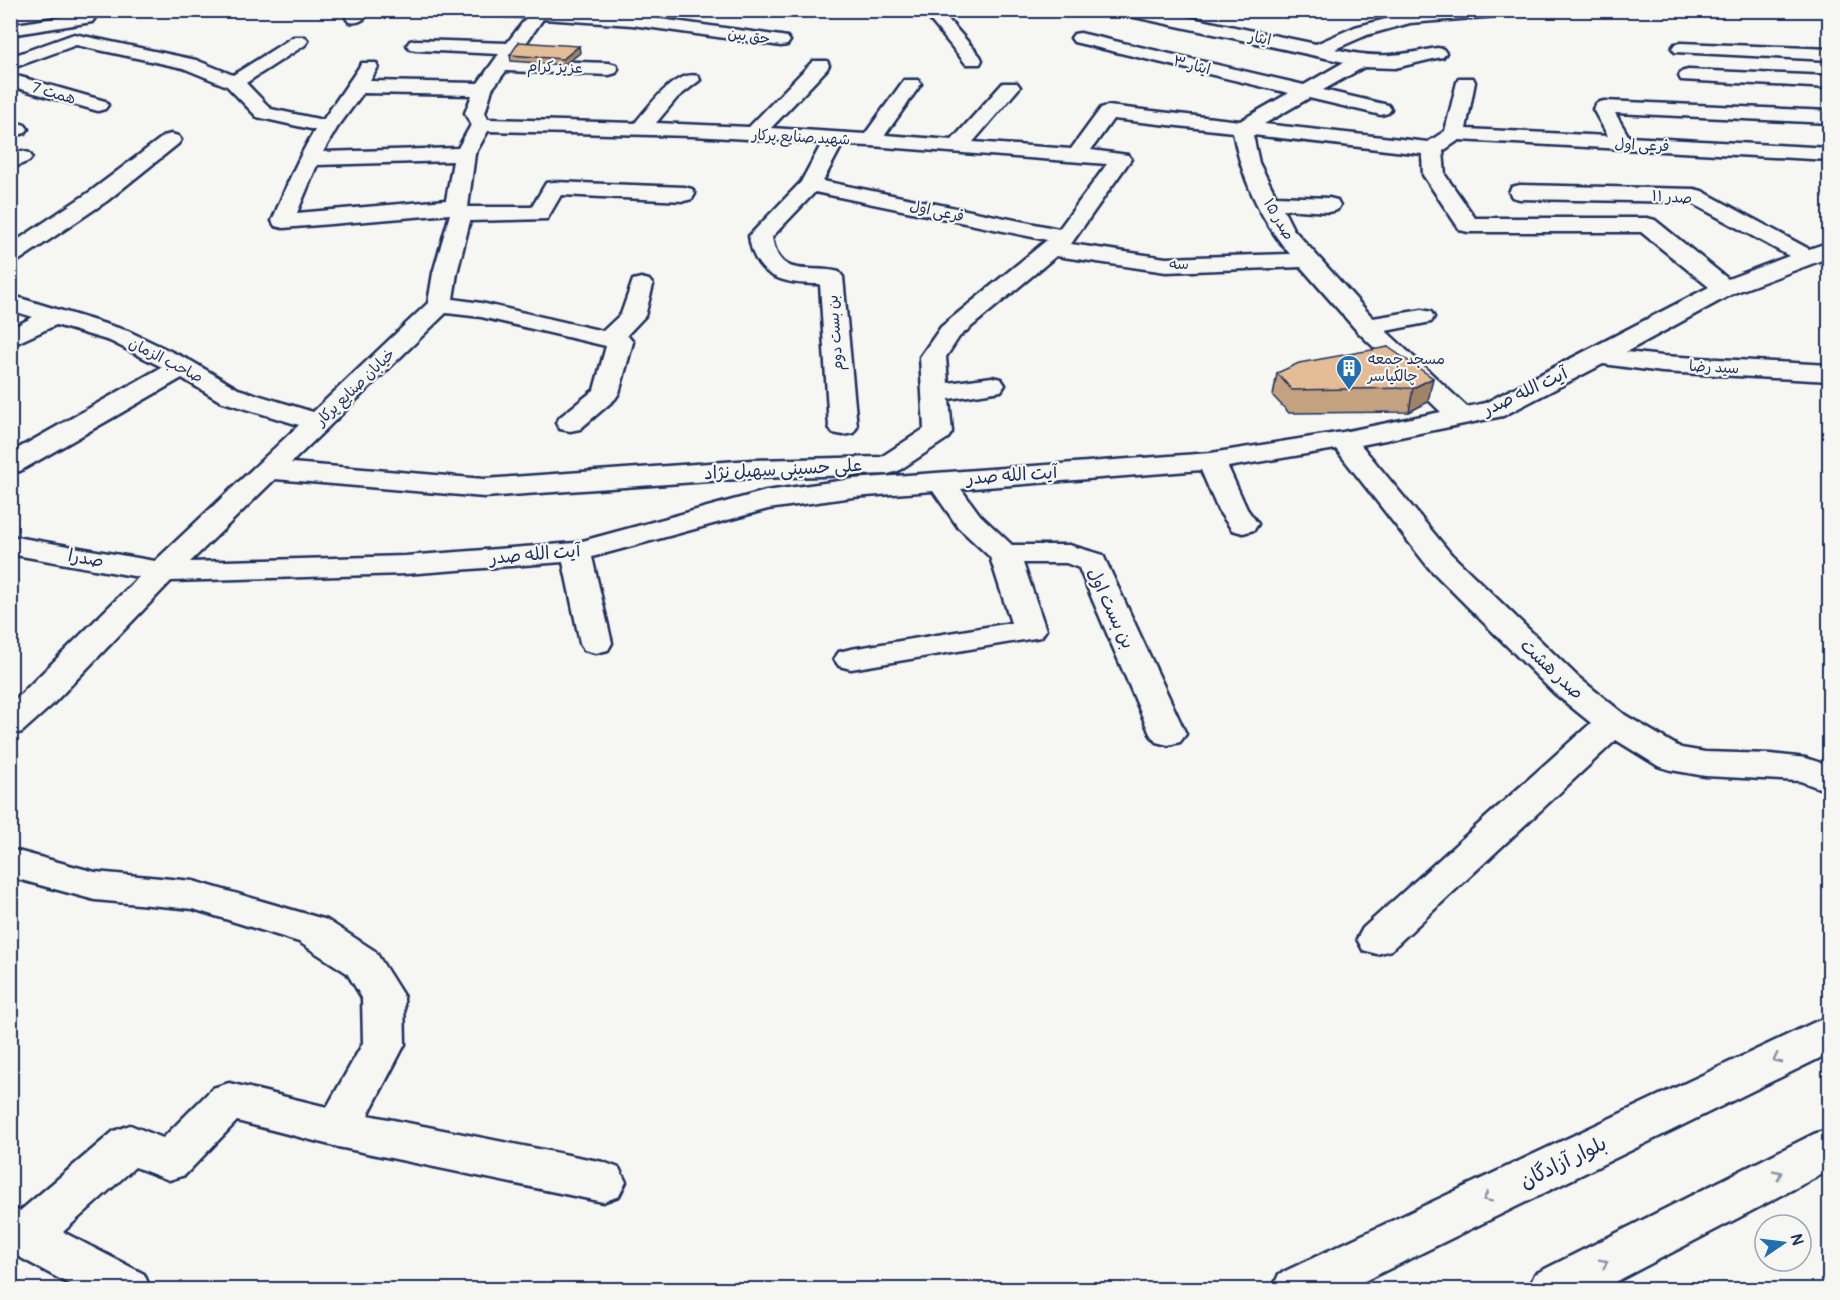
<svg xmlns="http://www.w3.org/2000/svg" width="1840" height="1300" font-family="Pangolin,'Playpen Sans Arabic',sans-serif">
  <rect width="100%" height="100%" fill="#f6f6f2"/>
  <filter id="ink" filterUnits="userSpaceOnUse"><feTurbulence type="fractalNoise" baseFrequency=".0167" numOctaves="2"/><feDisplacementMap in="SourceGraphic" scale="12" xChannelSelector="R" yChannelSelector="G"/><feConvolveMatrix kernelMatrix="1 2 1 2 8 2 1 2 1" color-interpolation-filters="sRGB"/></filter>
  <g filter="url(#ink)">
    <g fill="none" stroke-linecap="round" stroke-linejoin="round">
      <!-- minor casing -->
      <g stroke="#1b2f5e" stroke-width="5">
        <g id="minor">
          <path d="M353,10H371C365,19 360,24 349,22L346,18Z"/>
          <path d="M487,10H573L632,15L781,36L787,37L790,41L787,45L781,46L632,25L543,19L514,60L609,63L616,65L618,69L616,73L609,75L506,71L492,89L485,113L488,119L635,123C649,107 674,70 698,76L700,80L677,98L656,123L749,127L813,61H827L829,65L827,69L771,128L865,134L904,80H918L921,84L885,135L952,140L1003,83H1017L1020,87L973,142L1071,149L1101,108L1108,106L1240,121L1289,93L1074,42L1071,38L1074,34L1080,33L1304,85L1344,62L1125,15L1117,10H1153L1316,44L1355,27L1409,13L1518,10L1510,15L1410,23L1367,35L1335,49C1375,59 1397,56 1437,48L1443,49L1446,53L1443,57L1437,58L1395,68L1364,67L1323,90L1388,105L1391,109L1388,113L1381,115L1309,98L1264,124L1428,142L1445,131L1457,82L1459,78H1473L1475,82L1466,129L1608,136L1593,109L1597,103L1604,101L1830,111V123L1615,113L1629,137L1830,148V160L1459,140L1443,151L1445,175L1475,218H1647L1655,220L1728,279L1789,256L1690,202L1520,199L1512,197L1509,192L1512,187L1520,185L1694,189L1702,191L1809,249L1830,242V257L1734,293L1626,352L1662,356L1830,365V381L1662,372L1603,364L1503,416L1361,445L1451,554L1578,677L1625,715L1681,748L1705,752L1770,754L1806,758L1830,766V792L1800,781L1705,776L1671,770L1658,766L1616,740L1391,950L1377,954L1363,950L1357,939L1363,928L1591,723L1554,693L1429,568L1336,449L1228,467L1247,509L1258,524L1254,530L1243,533L1232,530L1218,510L1201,470L961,489L980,515L1012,545H1069L1103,555L1186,734L1180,742L1168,745L1156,742L1150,734L1079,568L1066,563H1023L1046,630L1041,637L851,669L839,666L834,659L839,652L851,649L1011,623L990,557L958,527L933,491L853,497L768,509L592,557L612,643L608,650L596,653L584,650L580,643L563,562L405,574L171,581L51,706L22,732L10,735V705L139,577L10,554V536L155,561L299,425L220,401L182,378L20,471L10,473V453L162,367L110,341L56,325L10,346V329L33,317L10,310V295L128,331L191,361L238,389L313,412L428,303L433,273L450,214L283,228L275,226L272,221C285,190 297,159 315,130L257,117L227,86L183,68L76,45L10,69V57L74,34L196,60L233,75L293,37H305L308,41L305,45L246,83L271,109L323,120L362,63H376L378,67L370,81L478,83L499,54L416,50L410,49L407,45L410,41L416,40L507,43L527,17L495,15ZM363,93L472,95L465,113L471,125L458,148L323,152L337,128ZM1113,119L1233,132C1241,176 1260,220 1290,254L1166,258L1071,244L1131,159L1128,155L1091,150ZM488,131L692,136L822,143L801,182L749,236C754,278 784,284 820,284L829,427L833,433L843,435L853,433L857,427L843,277L839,272C809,264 779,281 772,237L815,192L1047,240L941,327L920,357L924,429L881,457L752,460L484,479L291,463L446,313L481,317L606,346L594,390L560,417L556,423L560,429L570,431L580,429L615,399L619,393L633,342L627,335L645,316L653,285L649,280L641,278L633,280L621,314L603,331L481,303L453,299L457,273L470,221L547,219L561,195L684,201L692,199L695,194L692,189L684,187L554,182L546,183L532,207H468L475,154ZM1253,135L1422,154L1423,175L1460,230L1468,232H1641L1709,287L1485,403L1467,407L1386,331L1431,322L1434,317L1431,312L1422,310L1373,318L1293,229L1283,209L1329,212L1337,210L1340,205L1337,200L1329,198L1276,196L1259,163ZM842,145L871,146L1107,164L1059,229L823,181ZM453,161L446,200L297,213L317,165ZM1056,256L1166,272L1301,267L1358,332L1441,412L1343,432L1211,453L853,479L766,491L575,543L405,556L190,562L275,479L484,497L752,478L888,474L898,471L948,438L952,432L949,399L1001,391L1005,385L1001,379L992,377L948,383L946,357L959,337Z"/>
          <path d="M922,10H940L980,56L982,60L980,64H966Z"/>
          <path d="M86,13L92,14L95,18L92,22L10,35V25Z"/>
          <path d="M1681,43L1830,49V60L1675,52L1672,48L1675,44Z"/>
          <path d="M1688,70L1830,76V88L1681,80L1679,76L1681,72Z"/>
          <path d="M10,74L105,101L108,105L105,109L98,111L10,86Z"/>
          <path d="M10,120L25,125L28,129L25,133L18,135L10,133Z"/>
          <path d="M171,134L178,136L181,140L178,144L107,201L18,261L10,263V245L91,191L164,136Z"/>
          <path d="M22,151L29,153L32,157L29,161L10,169V155Z"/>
          <path d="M10,849L95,872L193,881L327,920L375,951L404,997L405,1044L368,1115L603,1162L619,1168L626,1182L619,1196L603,1202L338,1147L237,1121L185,1175L169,1180L135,1167L63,1232L144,1274L151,1290H80L10,1252V1207L20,1211L114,1131L130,1125L163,1138L213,1088L229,1083L327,1107L363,1043L362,998L347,973L299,942L193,909L95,900L10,877Z"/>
        </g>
      </g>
      <!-- highway casing -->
      <g stroke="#1b2f5e" stroke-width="5">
        <g id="highway">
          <path d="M1830,1017V1053L1346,1290H1272L1279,1274L1815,1022Z"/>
          <path d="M1830,1129V1170L1600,1290H1528L1535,1274L1814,1134Z"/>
        </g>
      </g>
      <!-- minor -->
      <use href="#minor" fill="#f6f6f2" fill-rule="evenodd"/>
      <!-- highway -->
      <use href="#highway" fill="#f6f6f2" fill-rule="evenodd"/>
    </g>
    <!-- wall -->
    <g fill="#c4a280" stroke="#1b2f5e" stroke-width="1.5">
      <path d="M580,53L564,65L511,61L510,55Z"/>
      <path d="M1388,347L1428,402L1409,412L1289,413L1273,396L1277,373Z"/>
    </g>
    <!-- shaded-wall -->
    <g fill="#a08468" stroke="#1b2f5e" stroke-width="1.5">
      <path d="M579,46L580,53L564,65L563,59Z"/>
      <path d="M1433,378L1428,402L1409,412L1413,388Z"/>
    </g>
    <!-- building -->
    <g fill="#e4bc95" stroke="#1b2f5e" stroke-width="1.5">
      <path d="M519,42L579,46L563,59L510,55Z"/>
      <path d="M1388,347L1433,378L1413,388L1292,390L1277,373L1299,363Z"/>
    </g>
    <!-- one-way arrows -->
    <defs><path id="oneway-chevron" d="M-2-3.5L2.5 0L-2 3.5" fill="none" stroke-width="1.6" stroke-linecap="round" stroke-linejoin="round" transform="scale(1.5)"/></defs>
    <g stroke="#8892a8">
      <use href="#oneway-chevron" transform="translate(1777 1059) rotate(154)"/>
      <use href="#oneway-chevron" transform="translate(1778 1174) rotate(-27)"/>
      <use href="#oneway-chevron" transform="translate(1487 1198) rotate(154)"/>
      <use href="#oneway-chevron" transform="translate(1604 1263) rotate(-27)"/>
    </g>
  </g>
  <!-- icons -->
  <defs>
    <g id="building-pin" transform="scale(1.35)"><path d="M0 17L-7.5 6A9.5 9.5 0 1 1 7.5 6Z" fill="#1f6fb2" stroke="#f6f6f2"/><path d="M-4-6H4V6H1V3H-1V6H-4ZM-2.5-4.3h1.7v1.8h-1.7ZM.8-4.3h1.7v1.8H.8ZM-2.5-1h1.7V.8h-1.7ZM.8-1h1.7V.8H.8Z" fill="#fff"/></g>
  </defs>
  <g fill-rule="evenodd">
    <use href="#building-pin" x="1349" y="368"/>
  </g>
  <g text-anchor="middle" stroke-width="4.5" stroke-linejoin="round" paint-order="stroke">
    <!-- far-street labels -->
    <g font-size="15" fill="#1b2f5e" stroke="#f6f6f2">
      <text transform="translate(749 36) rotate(8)" y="5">حق بین</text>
      <text transform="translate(1260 38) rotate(11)" y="5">ایثار</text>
      <text transform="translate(1192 65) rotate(14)" y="5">ایثار ۳</text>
      <text transform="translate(555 67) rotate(2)" y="5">عزیز کرام</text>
      <text transform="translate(54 93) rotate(16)" y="5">همت 7</text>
      <text transform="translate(801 137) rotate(3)" y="5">شهید صنایع پرکار</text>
      <text transform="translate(1642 145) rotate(3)" y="5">فرعی اول</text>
      <text transform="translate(1672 197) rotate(4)" y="5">صدر ۱۱</text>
      <text transform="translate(937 211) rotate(12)" y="5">فرعی اول</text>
      <text transform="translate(1279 219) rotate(60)" y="5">صدر ۱۵</text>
      <text x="1179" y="269">سه</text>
      <text transform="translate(835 333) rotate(-94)" y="5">بن بست دوم</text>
      <text transform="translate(166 360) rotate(27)" y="5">صاحب الزمان</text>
      <text transform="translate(1714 367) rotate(3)" y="5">سید رضا</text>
      <text transform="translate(355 387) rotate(-44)" y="5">خیابان صنایع پرکار</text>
    </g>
    <!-- far-poi labels -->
    <g font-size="15" fill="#1b2f5e" stroke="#f6f6f2" text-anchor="start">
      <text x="1368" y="364">مسجد جمعه<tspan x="1368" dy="17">چالکیاسر</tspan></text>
    </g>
    <!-- street labels -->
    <g font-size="18" fill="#1b2f5e" stroke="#f6f6f2">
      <text transform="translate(1525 391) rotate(-25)" y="6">آیت الله صدر</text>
      <text transform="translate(783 469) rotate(-3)" y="6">علی حسینی سهیل نژاد</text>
      <text transform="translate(1012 475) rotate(-4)" y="6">آیت الله صدر</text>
      <text transform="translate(535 554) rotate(-5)" y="6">آیت الله صدر</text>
      <text transform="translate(86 558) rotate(10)" y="6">صدرا</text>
      <text transform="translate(1111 608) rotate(65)" y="6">بن بست اول</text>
      <text transform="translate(1552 669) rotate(43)" y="6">صدر هشت</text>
    </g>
    <!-- near-street labels -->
    <g font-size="21" fill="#1b2f5e" stroke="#f6f6f2">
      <text transform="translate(1563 1162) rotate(-26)" y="7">بلوار آزادگان</text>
    </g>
  </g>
  <!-- margin -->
  <rect width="1840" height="1300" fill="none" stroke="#f6f6f2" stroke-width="36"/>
  <rect x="18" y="18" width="1804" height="1264" fill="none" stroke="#1b2f5e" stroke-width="2" filter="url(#ink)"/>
  <!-- north arrow -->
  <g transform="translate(1783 1243) rotate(76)"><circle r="28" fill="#f6f6f2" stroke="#9ea6b7" stroke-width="1.5"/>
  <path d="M0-4.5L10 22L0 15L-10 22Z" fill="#1f6fb2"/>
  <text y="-9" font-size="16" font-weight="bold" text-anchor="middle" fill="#1b2f5e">N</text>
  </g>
</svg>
